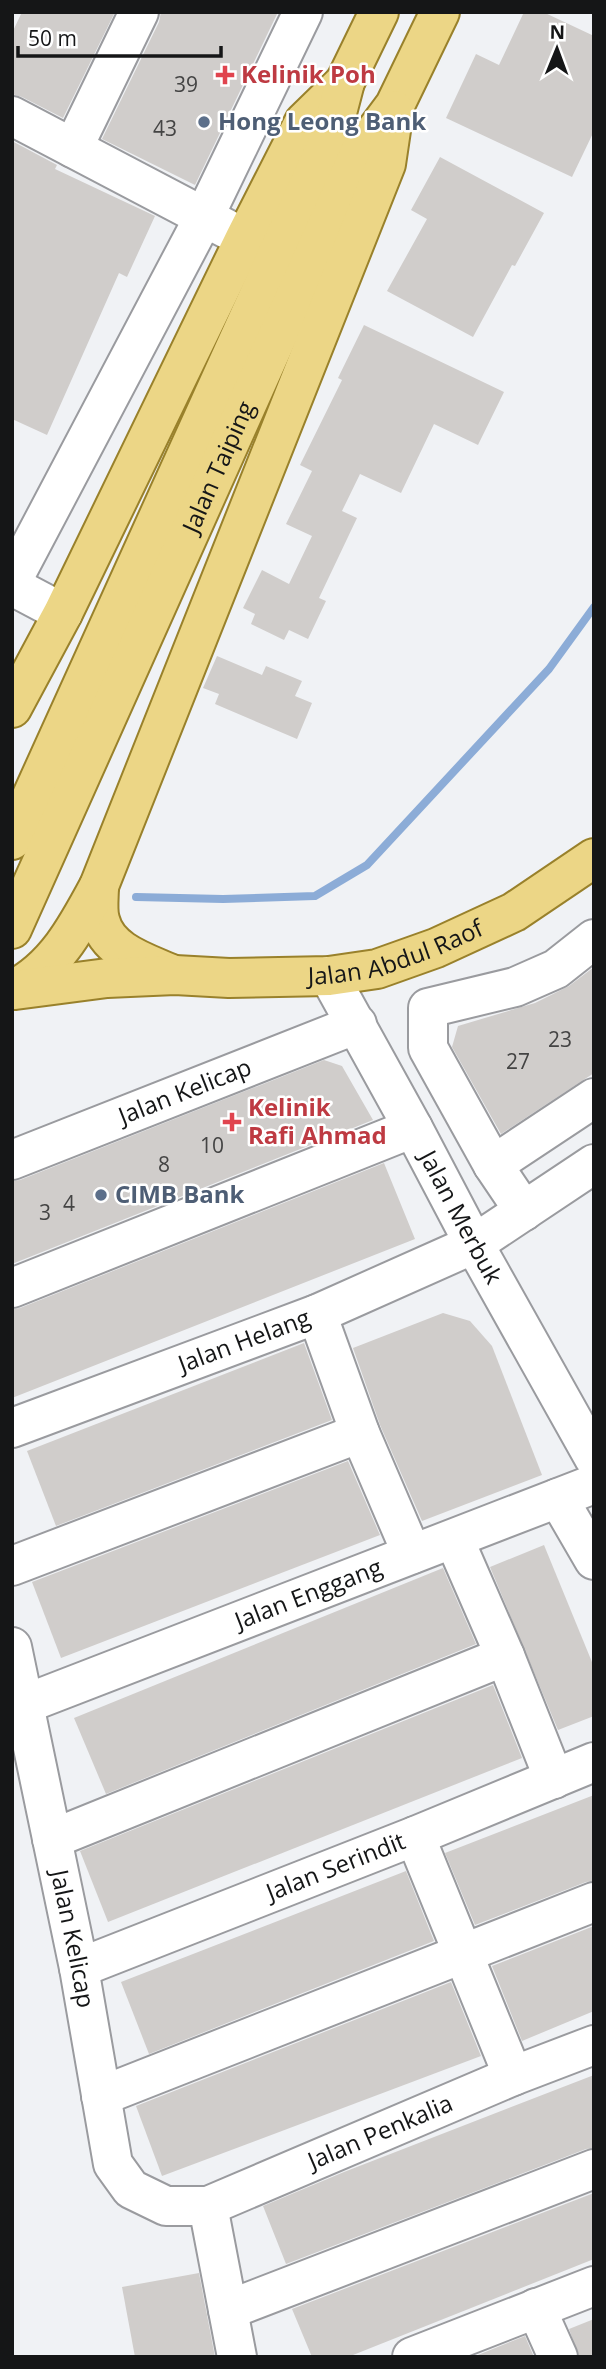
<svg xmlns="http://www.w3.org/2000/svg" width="606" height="2369" font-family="'Open Sans',sans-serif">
  <rect width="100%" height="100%" fill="#f0f2f5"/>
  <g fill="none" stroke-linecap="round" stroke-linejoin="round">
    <!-- stream -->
    <path stroke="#8cacd7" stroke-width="8" d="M136,897L223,899L315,896L367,865L549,669L594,607"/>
  </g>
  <!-- building -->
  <g fill="#d0cdcb">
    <path d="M22,12H115L63,118L22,97L12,94V33Z"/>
    <path d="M161,12H278L195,185L102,139L159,22Z"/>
    <path d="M524,12H543L594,36V131L572,177L446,118L476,54L499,65Z"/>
    <path d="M12,141L57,165L55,169L155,216L127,277L119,273L47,435L12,419Z"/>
    <path d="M440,157L544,213L515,266L512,265L473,337L387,291L427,219L411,210Z"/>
    <path d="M364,325L504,392L478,445L434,424L401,493L360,474L342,511L357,518L319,598L326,601L308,639L289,630L284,640L251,624L255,614L243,608L262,570L289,584L312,536L286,524L312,471L300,465L342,380L338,378Z"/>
    <path d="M217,656L262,675L266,666L302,681L295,696L312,703L297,739L215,704L219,694L203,688Z"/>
    <path d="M594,967V1073L501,1134L452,1047L458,1026L535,1003L569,986Z"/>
    <path d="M324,1060L342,1066L373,1120L12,1264V1181L20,1180Z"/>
    <path d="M384,1163L415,1239L12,1398V1309L20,1308Z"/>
    <path d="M443,1313L470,1321L492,1346L542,1475L422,1521L380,1425L353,1348Z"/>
    <path d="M304,1343L332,1420L56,1526L27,1451Z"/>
    <path d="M348,1461L380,1535L61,1658L32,1582Z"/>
    <path d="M544,1545L594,1667V1716L558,1730L490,1567Z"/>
    <path d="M443,1568L476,1644L106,1794L74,1718Z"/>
    <path d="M493,1685L522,1758L108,1922L80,1851Z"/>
    <path d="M594,1795V1881L586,1882L475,1925L445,1853Z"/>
    <path d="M406,1871L434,1941L149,2054L121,1982Z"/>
    <path d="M594,1926V2011L522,2041L492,1966Z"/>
    <path d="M451,1982L481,2056L162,2176L136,2106Z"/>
    <path d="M594,2075V2148L586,2149L286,2264L263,2206L344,2172Z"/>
    <path d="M594,2193V2259L348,2357H312L292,2309Z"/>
    <path d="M199,2273L215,2357H135L122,2287Z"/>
    <path d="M594,2319V2357H579L569,2329Z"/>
    <path d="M525,2336L534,2357H473Z"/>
  </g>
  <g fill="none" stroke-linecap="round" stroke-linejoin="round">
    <!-- minor casing -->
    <g stroke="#9a9b9f" stroke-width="42">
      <g id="minor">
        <path d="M12,116L227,229"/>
        <path d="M73,148L139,12"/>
        <path d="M12,581L204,217L303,12"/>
        <path d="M12,586L63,613"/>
        <path id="s1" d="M329,976L413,1128L474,1244L594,1458"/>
        <path id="s2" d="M12,1160L357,1024"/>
        <path d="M493,1165L594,1098"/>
        <path d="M524,1211L493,1165L428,1048V1008L515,987L556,969L594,939"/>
        <path d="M12,1288L413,1128"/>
        <path d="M317,1314L360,1433L412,1554"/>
        <path id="s3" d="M12,1428L317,1314L474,1244L594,1164"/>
        <path d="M558,1498L594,1560"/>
        <path d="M454,1539L505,1656L554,1779"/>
        <path d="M12,1566L360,1433"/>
        <path id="s4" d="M12,1647L79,1968L113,2164L131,2189L166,2206H208L513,2076L594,2045"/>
        <path id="s5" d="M25,1704L594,1484"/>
        <path d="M415,1836L513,2076"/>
        <path d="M52,1839L505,1656"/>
        <path id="s6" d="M79,1968L415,1836L594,1762"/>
        <path d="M101,2096L594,1902"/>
        <path d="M208,2206L237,2357"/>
        <path d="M536,2308L558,2357"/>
        <path d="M228,2310L594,2169"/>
        <path d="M412,2357L594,2286"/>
      </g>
    </g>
    <!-- major casing -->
    <g stroke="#99812b" stroke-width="42">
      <g id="major">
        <path d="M12,708L63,613L245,238L304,122L345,82"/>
        <path d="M12,840L331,136L345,82L379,12"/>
        <path d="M99,886C99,897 97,910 100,920C107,951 144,962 169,973"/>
        <path id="s7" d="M12,929L360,152L395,105L440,12"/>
        <path d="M12,990C55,969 77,927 99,886L386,164L394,110"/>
        <path id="s8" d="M15,990L107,978L175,975L229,978L329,976L377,969L436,948L514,912L594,858"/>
      </g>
    </g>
    <!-- minor -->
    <use href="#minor" stroke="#fff" stroke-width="38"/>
    <!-- major -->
    <use href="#major" stroke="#ecd686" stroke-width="38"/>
  </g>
  <!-- markers -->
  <g fill="#e0444e" stroke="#fff" stroke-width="2.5">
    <path d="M221.5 64.5h7v7h7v7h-7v7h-7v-7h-7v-7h7z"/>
    <path d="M228.5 1111.5h7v7h7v7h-7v7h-7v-7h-7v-7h7z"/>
  </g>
  <g fill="#5c6f8a" stroke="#fff" stroke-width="2.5">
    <circle cx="204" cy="122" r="7"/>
    <circle cx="101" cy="1195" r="7"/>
  </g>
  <g text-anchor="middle" stroke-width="5" stroke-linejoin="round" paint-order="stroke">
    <!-- number labels -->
    <g font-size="21" fill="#444">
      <text x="186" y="92">39</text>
      <text x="165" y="136">43</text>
      <text x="560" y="1047">23</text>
      <text x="518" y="1069">27</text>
      <text x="212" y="1153">10</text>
      <text x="164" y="1172">8</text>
      <text x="69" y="1211">4</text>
      <text x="45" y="1220">3</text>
    </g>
    <!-- health labels -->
    <g font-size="24" font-weight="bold" fill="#be3a42" stroke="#fff" text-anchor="start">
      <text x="241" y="83">Kelinik Poh</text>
      <text x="248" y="1116">Kelinik<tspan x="248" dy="28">Rafi Ahmad</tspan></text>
    </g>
    <!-- service labels -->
    <g font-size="24" font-weight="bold" fill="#4e5e75" stroke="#fff" text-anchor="start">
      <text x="218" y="130">Hong Leong Bank</text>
      <text x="115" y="1203">CIMB Bank</text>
    </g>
    <!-- street labels -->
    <g font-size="24" fill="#151617" stroke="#fff">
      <text dy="8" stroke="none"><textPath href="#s7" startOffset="506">Jalan Taiping</textPath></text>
      <text dy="8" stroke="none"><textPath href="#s8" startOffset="385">Jalan Abdul Raof</textPath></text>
      <text dy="8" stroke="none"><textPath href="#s2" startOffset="186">Jalan Kelicap</textPath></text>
      <text dy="8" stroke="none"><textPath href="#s1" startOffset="275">Jalan Merbuk</textPath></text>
      <text dy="8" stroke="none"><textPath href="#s3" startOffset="248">Jalan Helang</textPath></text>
      <text dy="8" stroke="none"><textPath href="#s5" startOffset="304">Jalan Enggang</textPath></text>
      <text dy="8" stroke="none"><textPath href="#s6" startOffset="276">Jalan Serindit</textPath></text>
      <text dy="8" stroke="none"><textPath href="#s4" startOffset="298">Jalan Kelicap</textPath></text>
      <text dy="8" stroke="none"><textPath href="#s4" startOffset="826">Jalan Penkalia</textPath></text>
    </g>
  </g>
  <!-- border -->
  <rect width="606" height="2369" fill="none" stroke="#151617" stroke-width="28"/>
  <!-- north arrow -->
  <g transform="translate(557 49) rotate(1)" stroke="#ffffff" stroke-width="5" paint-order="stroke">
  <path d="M0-5L12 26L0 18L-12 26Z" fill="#151617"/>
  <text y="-10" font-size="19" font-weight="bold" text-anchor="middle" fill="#151617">N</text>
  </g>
  <!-- scale -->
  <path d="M18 46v10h203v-10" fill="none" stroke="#151617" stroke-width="3.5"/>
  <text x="28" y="46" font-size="21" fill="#151617" stroke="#ffffff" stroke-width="5" paint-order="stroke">50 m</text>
</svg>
